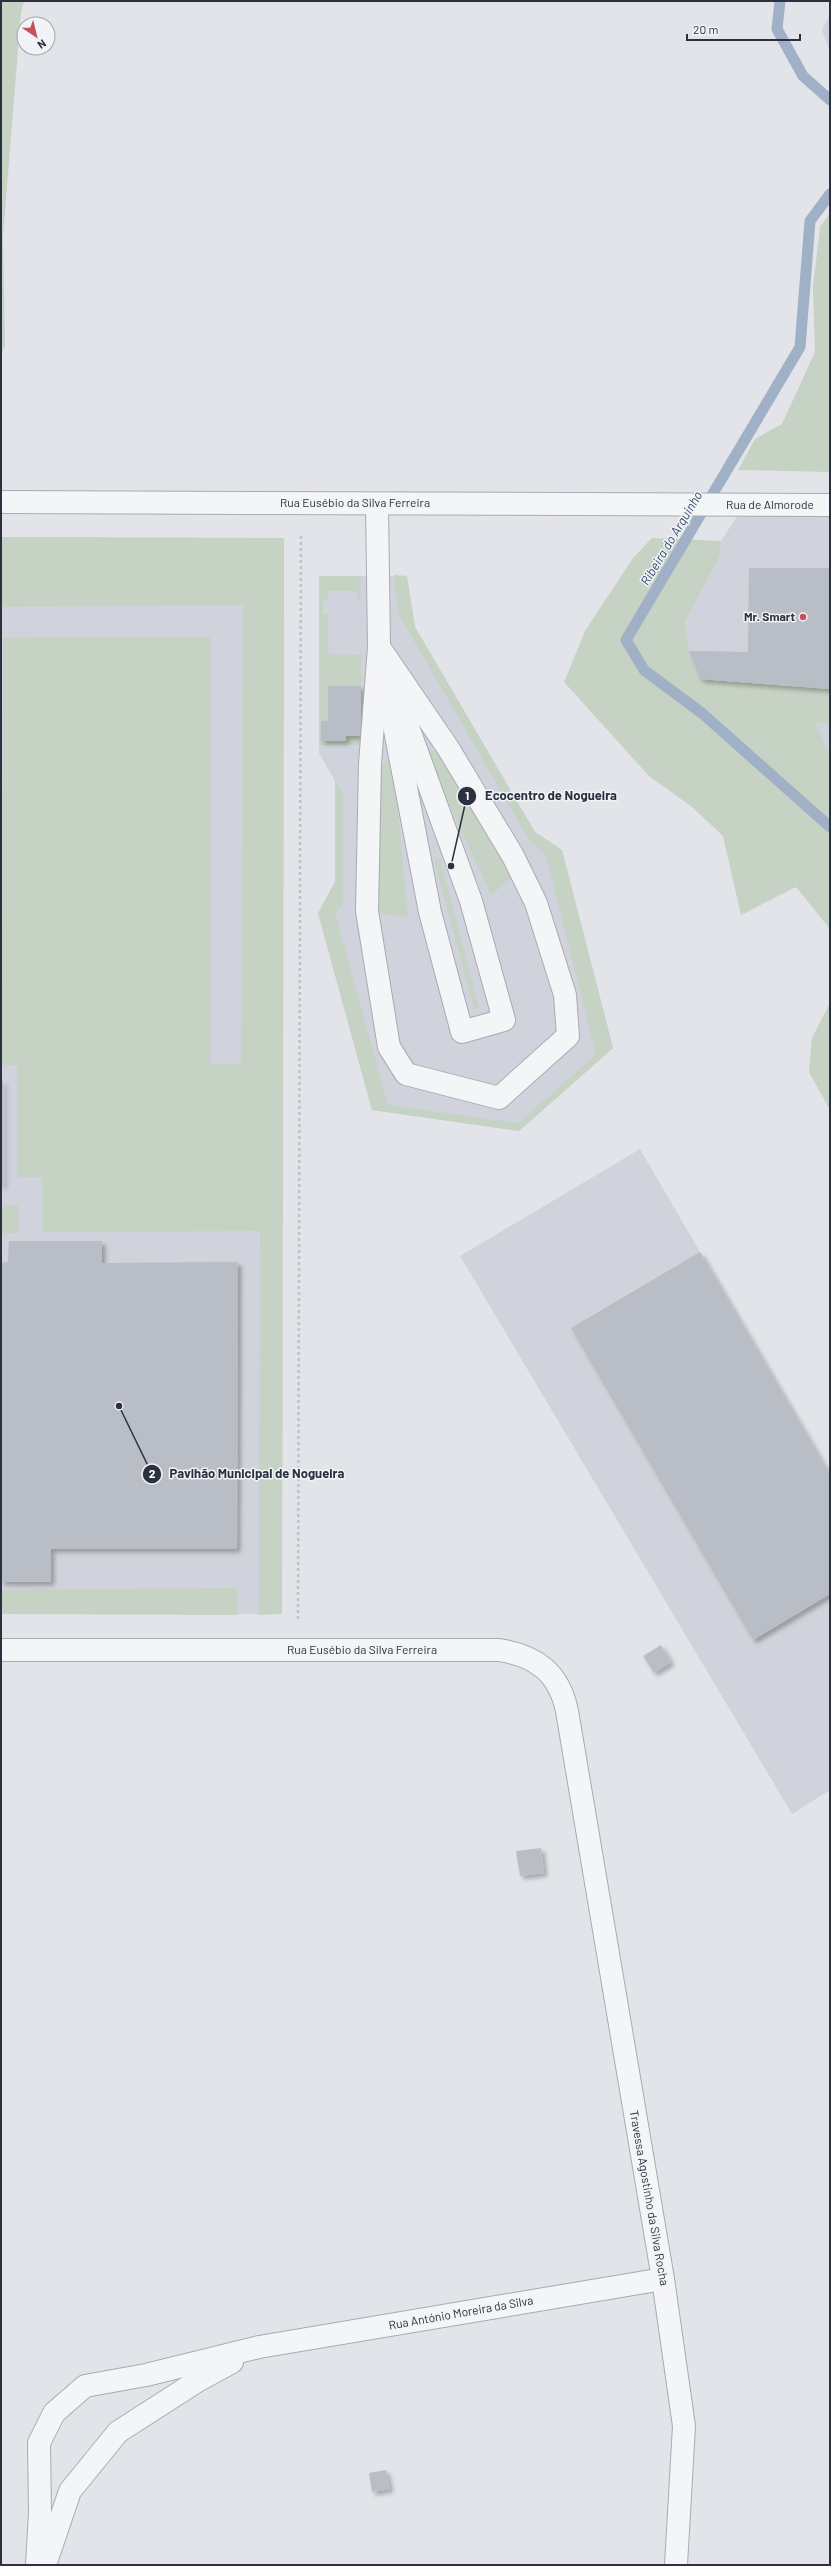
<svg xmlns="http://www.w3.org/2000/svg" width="831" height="2566" font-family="Barlow,sans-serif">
  <defs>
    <filter id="shadow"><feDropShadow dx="3.5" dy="3.5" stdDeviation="2" flood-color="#0004"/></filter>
  </defs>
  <rect width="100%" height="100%" fill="#e2e4e9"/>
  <!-- built -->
  <g fill="#d0d3db">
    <path d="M830,15V53L822,30Z"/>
    <path d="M741,510H830V689L700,679L689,651L685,622L720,556L721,541Z"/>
    <path d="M1,537L284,538L282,1614H1Z"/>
    <path d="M319,576H407L415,627L535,832L562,850L613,1048L519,1131L372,1110L318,913L335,882V781L319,753Z"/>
    <path d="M815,722L830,723V756L827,752Z"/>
    <path d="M640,1149L830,1475V1790L792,1814L460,1256Z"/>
  </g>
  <!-- green -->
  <g fill="#c6d2c3">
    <path d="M1,1H24L21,12L3,236L5,346L1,354Z"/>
    <path d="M830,213V472L738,470L755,439L782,424L815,352L813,287L820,227Z"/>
    <path d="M1,537L284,538L282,1614L259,1615L260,1231L42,1232V1177H17V1065H2L3,638L210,637V1064H241L243,605L1,607Z"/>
    <path d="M652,538L721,541L720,556L685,622L689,651L700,679L830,689V723L815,722L830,756V929L796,887L741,915L723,836L692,807L649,776L564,682L585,631L633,558Z"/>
    <path d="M394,575L407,576L415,627L535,832L562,850L613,1048L519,1131L372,1110L318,913L335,882V781L343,792V904L335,913L388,1105L518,1123L596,1055L546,855L529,840L398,613Z"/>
    <path d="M319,576H361L360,599H357V591H328V600H323V614H328V654L361,655V686H328V721L321,722L322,741H345L346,736H361V745H319Z"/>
    <path d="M432,751L437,752L512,878L491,895L429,760V753Z"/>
    <path d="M387,761L390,762L394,770L408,917L378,913L381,772L382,766Z"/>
    <path d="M440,859L479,1008L474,1009L434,860Z"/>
    <path d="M830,1003V1110L809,1072L812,1038Z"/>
    <rect x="1" y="1205" width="17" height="28"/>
    <path d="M237,1588V1615L1,1614V1590Z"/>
  </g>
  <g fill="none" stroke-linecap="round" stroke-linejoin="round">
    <!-- stream -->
    <g stroke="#a0b0c6" stroke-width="11">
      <path d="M780,1L777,29L803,76L830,100"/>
      <path d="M830,194L810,221L800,347L626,640L644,670L703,714L830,827"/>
    </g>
  </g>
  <!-- building -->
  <g fill="#b9bdc5" filter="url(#shadow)">
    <path d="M749,568H830V689L700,679L689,651L748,652Z"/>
    <path d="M328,686H361V736H346V741H321V721H328Z"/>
    <rect x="1" y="1081" width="2" height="105"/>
    <path d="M9,1241H102V1263L238,1262L237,1549H51V1582H1V1263L8,1262Z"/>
    <path d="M700,1252L830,1475V1594L753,1640L571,1328Z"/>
    <path d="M661,1645L671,1662L654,1673L643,1656Z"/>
    <path d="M541,1848L544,1873L520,1876L516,1851Z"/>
    <path d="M386,2470L390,2489L372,2492L369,2473Z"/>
  </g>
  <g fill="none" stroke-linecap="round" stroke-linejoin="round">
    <!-- minor casing -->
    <g stroke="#a7abb3" stroke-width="24">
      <g id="minor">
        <path d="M1,502L830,505"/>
        <path d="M377,504L379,647L370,764L367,911L389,1047L406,1074L499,1098L568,1036L565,995L536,903L513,856L448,748L379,647"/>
        <path d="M379,647L471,901L504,1020L462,1032L430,912Z"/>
        <path d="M1,1650H499C537,1656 559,1673 567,1711L663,2279L684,2426L676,2565"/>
        <path d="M37,2565L40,2512L39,2443L54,2413L85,2386L146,2375L259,2347L663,2279"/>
        <path d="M45,2565L70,2491L118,2432L199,2380L232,2362"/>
      </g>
    </g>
    <!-- path -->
    <path stroke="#c0c2c7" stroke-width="2.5" stroke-dasharray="3 3" stroke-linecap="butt" d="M298,1619L301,534"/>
    <!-- minor -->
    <use href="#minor" stroke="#f4f5f7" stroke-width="22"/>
  </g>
  <!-- markers -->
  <circle fill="#c2525c" stroke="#f1f3f6" stroke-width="1.5" cx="803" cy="617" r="4"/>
  <g text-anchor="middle" stroke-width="3" stroke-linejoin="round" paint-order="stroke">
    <!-- street labels -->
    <g font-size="12" fill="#2b313f" stroke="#f1f3f6">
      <text x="355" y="507">Rua Eusébio da Silva Ferreira</text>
      <text x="770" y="509">Rua de Almorode</text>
      <text x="362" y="1654">Rua Eusébio da Silva Ferreira</text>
      <text transform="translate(649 2198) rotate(80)" y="4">Travessa Agostinho da Silva Rocha</text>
      <text transform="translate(461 2313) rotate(-10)" y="4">Rua António Moreira da Silva</text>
    </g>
    <!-- poi labels -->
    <g font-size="12" font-weight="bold" fill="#2b313f" stroke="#f1f3f6" text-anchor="end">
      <text x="795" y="621">Mr. Smart</text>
    </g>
    <!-- water labels -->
    <g font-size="13" font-style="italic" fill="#394e70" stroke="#f1f3f6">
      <text transform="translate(671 538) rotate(-59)" y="5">Ribeira do Arquinho</text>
    </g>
  </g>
  <!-- callouts -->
  <path fill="none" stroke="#2b313f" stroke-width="1.5" d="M451 866L467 796M119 1406L152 1474"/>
  <g fill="#2b313f" stroke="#f1f3f6" stroke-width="1.5">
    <circle cx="451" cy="866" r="4"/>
    <circle cx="119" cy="1406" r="4"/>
    <circle cx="467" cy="796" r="10"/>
    <circle cx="152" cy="1474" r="10"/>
  </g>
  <g font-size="12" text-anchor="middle" font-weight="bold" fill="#fff">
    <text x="467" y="800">1</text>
    <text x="152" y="1478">2</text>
  </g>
  <g font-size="13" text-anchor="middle" font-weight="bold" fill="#2b313f" stroke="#f1f3f6" stroke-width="3" stroke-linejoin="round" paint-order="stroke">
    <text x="551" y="800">Ecocentro de Nogueira</text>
    <text x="257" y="1478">Pavihão Municipal de Nogueira</text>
  </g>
  <!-- border -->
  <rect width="831" height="2566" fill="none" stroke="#2b313f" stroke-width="4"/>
  <!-- north arrow -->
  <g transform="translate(36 36) rotate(145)"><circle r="19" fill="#f1f3f6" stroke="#a2a5ad"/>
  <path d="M0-3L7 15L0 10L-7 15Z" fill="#c2525c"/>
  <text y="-6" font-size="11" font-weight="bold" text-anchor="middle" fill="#2b313f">N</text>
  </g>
  <!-- scale -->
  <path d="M687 34v6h113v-6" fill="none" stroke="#2b313f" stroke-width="2"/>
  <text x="693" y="34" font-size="12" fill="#2b313f" stroke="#f1f3f6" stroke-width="3" paint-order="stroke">20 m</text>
</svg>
